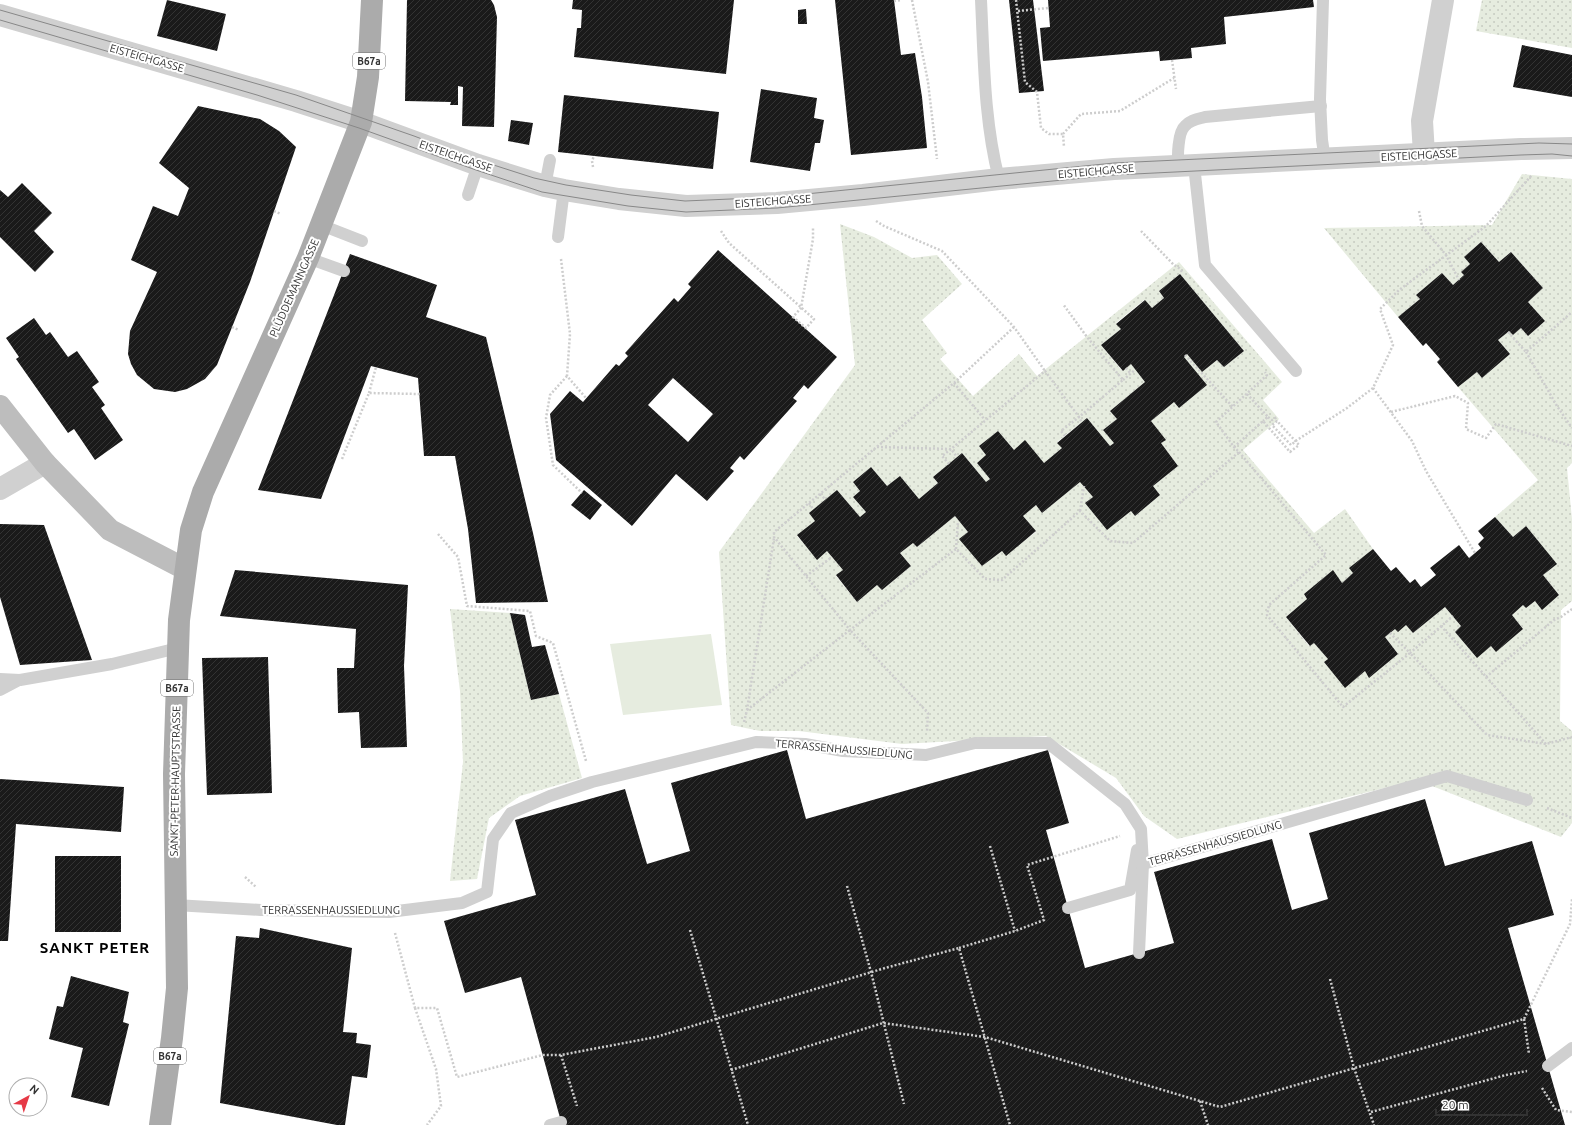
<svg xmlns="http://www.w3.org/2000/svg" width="1572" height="1125" font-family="Ubuntu,sans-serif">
  <defs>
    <pattern id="grass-dots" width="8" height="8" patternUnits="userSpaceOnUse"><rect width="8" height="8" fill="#e6ecdf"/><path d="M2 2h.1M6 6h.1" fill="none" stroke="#c6cbc0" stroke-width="1.8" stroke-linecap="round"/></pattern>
    <pattern id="building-hatch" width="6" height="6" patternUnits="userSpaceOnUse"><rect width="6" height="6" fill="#1a1a1a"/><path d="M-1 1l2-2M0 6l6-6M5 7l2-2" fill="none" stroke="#333"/></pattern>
  </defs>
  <rect width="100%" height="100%" fill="#fff"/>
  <!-- grass -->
  <g fill="url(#grass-dots)" fill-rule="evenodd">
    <path d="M1482,0H1572V48L1476,31Z"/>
    <path d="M1522,174L1572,179V463L1567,468L1572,519V601L1561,610L1560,721L1572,731V823L1561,837L1417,780L1177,839L1144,816L1116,778L1046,736L902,744L799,731H760L731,725L719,552L855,365L840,224L874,237L912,258L937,255L962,284L922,320L947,353L940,359L973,396L1019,354L1037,376L1179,262L1282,382L1263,400L1279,419L1243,450L1314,533L1345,509L1373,549L1350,568L1353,573L1342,583L1332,571L1304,594L1307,599L1286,617L1309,646L1314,643L1328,659L1324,662L1345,687L1365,671L1370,677L1398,654L1385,637L1395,629L1406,625L1413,633L1445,607L1461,626L1455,632L1476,657L1491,646L1496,651L1523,629L1512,615L1523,605L1526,608L1535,601L1542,609L1559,595L1543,575L1556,564L1526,526L1513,537L1495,517L1538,480L1458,387L1477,372L1482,378L1510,354L1498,340L1508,332L1509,331L1513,335L1521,328L1528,336L1545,321L1528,302L1543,288L1511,252L1499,262L1481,242L1464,257L1470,264L1461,272L1464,275L1453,285L1442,273L1416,295L1420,299L1398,317L1324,228L1492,225ZM1180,274L1244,351L1224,367L1217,360L1202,372L1187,354L1184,357L1207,385L1179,408L1174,402L1151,421L1165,440L1161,443L1178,466L1153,486L1160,495L1135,516L1131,511L1107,530L1085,503L1093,497L1080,482L1042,513L1036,505L1023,516L1036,532L1006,555L1002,551L982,566L960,539L968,532L955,516L917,547L913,543L900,553L911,566L882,590L877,585L857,602L836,576L843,570L827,551L817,559L797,536L815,521L809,513L837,490L860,517L866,512L853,497L860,491L853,482L871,467L887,486L900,476L919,499L938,483L933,477L962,453L986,482L990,479L977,463L986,455L979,446L998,431L1014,450L1025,441L1044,463L1062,448L1057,442L1087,418L1110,446L1114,443L1103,430L1117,419L1110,411L1145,382L1131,364L1122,371L1101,345L1121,329L1116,323L1144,300L1152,308L1164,298L1159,291Z"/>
    <path d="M450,609L510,613L531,700L559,694L582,778L520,796L489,818L477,879L450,881L463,762L460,691Z"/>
  </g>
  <!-- pitch -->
  <path fill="#e6ecdf" d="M711,634L722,705L623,715L610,644Z"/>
  <!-- building -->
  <g fill="url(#building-hatch)" fill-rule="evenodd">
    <path d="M167,0L226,14L217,51L157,36Z"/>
    <path d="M407,0H491L494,5L497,17L494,127L462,126L463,87L458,86V105H450L451,102L405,101Z"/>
    <path d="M573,0H734L726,74L574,57L577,28H581L582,10L572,9Z"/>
    <path d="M835,0H894L901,55L915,53L922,97L927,148L851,155Z"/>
    <path d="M1009,0H1033L1044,91L1019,93Z"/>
    <path d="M1048,0H1313L1314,7L1224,17L1226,44L1191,48L1192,58L1160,61L1159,51L1043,61L1040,28L1050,27Z"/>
    <path d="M806,9L807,24H798V10Z"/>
    <path d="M1522,45L1572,55V97L1513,87Z"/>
    <path d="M761,89L817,98L814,118L824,120L820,143H815L810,171L750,162Z"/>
    <path d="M564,95L719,112L713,169L558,152Z"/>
    <path d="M198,106L260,119L279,131L296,147L250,282L217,365L205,379L187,389L175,392L154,389L137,375L131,364L128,354L130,331L157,272L131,260L153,206L178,216L189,188L159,163Z"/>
    <path d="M511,120L533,123L529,145L508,141Z"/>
    <path d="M22,183L52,213L34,231L54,252L35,272L0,237V190L8,197Z"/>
    <path d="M1481,242L1499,262L1511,252L1543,288L1528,302L1545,321L1528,336L1521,328L1513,335L1509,331L1508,332L1498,340L1510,354L1482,378L1477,372L1458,387L1437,362L1440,359L1426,343L1423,346L1398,317L1420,299L1416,295L1442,273L1453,285L1464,275L1461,272L1470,264L1464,257Z"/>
    <path d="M718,250L837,357L808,389L804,385L793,398L797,401L744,460L740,456L730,468L734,471L707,501L676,474L632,526L556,460L550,414L570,391L583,402L616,364L619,366L628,356L625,353L674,298L678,302L691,287L688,284ZM673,378L713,414L688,442L648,405Z"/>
    <path d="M350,254L437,285L426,317L486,337L533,533L548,602L476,603L468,529L455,456H424L418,378L371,366L321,499L258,490Z"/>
    <path d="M1180,274L1244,351L1224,367L1217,360L1202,372L1187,354L1184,357L1207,385L1179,408L1174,402L1151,421L1166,440L1161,443L1178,466L1153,486L1160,495L1135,516L1131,511L1107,530L1085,503L1093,497L1080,482L1042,513L1036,505L1023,516L1036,531L1006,556L1002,551L982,566L959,539L968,532L955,516L917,547L913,543L900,553L911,566L882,590L877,585L857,602L836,575L843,570L827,551L817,560L797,535L815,521L809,513L837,490L860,517L866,512L853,497L860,491L853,482L871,467L887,486L900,476L919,499L938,483L933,477L962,453L986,482L990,479L977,463L986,455L979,446L998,431L1014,450L1025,440L1044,463L1062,448L1057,443L1087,418L1110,446L1114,443L1103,430L1117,419L1110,411L1145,382L1131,364L1123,371L1101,345L1121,329L1116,324L1145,300L1152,308L1164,298L1159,291Z"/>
    <path d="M34,318L46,335L50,332L68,357L77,351L99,382L92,387L105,405L101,408L123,440L95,460L74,429L68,433L16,359L19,357L6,338Z"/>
    <path d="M584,490L602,505L590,520L571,505Z"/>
    <path d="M1495,517L1513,537L1526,526L1557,564L1543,575L1559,595L1542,610L1535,601L1526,608L1523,605L1512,615L1523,629L1496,652L1491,646L1477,658L1455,632L1461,626L1445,607L1413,633L1406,625L1398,632L1395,629L1385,637L1398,654L1369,678L1365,671L1345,688L1324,662L1328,659L1314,643L1310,646L1286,617L1307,599L1304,594L1333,570L1342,583L1353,573L1349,568L1373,549L1391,571L1396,567L1410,583L1415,579L1421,587L1436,575L1430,568L1459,545L1469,558L1481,548L1478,544L1484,538L1478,531Z"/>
    <path d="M0,524L44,525L92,660L20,665L0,597Z"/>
    <path d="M235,570L408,585L404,666L407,747L361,748L359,712L338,713L337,668H354L356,629L220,616Z"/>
    <path d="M510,613L525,615L532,647L545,645L559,694L531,700Z"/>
    <path d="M268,657L272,793L207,795L202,658Z"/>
    <path d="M787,750L806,819L1048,750L1069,823L1046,830L1085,968L1174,943L1154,872L1272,839L1292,910L1328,899L1309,833L1425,799L1445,866L1532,841L1554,915L1508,928L1565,1125H562L521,977L465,993L444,921L536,895L515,820L625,789L647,864L690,851L671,783Z"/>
    <path d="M0,779L124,787L121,832L16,824L8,941H0Z"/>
    <rect x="55" y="856" width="66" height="76"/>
    <path d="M260,928L352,948L343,1032L357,1033L356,1043L371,1045L367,1078L352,1076L345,1125H337L220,1103L236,936L259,938Z"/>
    <path d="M71,976L129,992L123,1022L129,1024L109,1106L71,1097L83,1048L49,1039L57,1006L63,1007Z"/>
  </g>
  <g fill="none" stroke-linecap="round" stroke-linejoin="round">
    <!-- path -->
    <g stroke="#cdcdcd" stroke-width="2.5" stroke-dasharray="2 2" stroke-linecap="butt">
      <path d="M912,0L928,82L937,159"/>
      <path d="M1016,0L1025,82L1037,92L1041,128L1049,134H1063L1064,147"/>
      <path d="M894,1L901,0"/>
      <path d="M1018,11L1048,8"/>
      <path d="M1172,60L1176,89"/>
      <path d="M1063,134L1081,114L1120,111L1174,78"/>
      <path d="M593,167L592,161L594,156"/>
      <path d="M274,211L281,214"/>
      <path d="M1419,211L1422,226L1446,255L1459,280"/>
      <path d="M876,221L884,226L942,251L1014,327L1045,371"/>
      <path d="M721,231L729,243L814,319L806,328L793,317L801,308L813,239V227"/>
      <path d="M1141,231L1174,265L1179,268L1183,273"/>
      <path d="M561,259L570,334L567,376L586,398"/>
      <path d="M232,327L239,330"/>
      <path d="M1014,327L954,383L774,532V537L850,630L956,549L985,579L1002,580L1080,511L1110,541L1133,543L1239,452L1234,447L1216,422L1267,375L1265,372"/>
      <path d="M1508,332L1526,352L1572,312"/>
      <path d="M1526,352L1557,406L1572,428"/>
      <path d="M1185,355L1233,407"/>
      <path d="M1126,368L1131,374"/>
      <path d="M567,376L550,395L546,418L553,465L582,493"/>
      <path d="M1123,380L1135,370"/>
      <path d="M954,383L985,420"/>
      <path d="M1373,388L1412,441L1426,471L1475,553"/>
      <path d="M369,393L376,367"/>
      <path d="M1247,394L1268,417L1263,421"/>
      <path d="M1391,412L1455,396L1468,403L1466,429L1486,438L1496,424L1572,446"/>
      <path d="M1268,417L1272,420L1277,417"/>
      <path d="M1065,436L1061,431L1079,417L1082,423"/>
      <path d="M877,447L951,449L1045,371L1079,417L1123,380L1087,337L1063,304"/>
      <path d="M1234,447L1263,421L1290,452L1299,445L1277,421L1272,425L1291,445L1297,440L1347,408L1373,388L1393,345L1380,309L1399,290L1486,226L1532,175"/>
      <path d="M1239,452L1326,555L1269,605L1267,615L1343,707L1410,653L1487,735L1546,744L1572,737"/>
      <path d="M342,459L369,393L420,394"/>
      <path d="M949,464L942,456L951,449L957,457"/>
      <path d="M820,494L825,499"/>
      <path d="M809,503L813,509"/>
      <path d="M1080,511L1084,486"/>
      <path d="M438,534L458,557L467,606L530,611L536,636L553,643L586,761"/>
      <path d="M956,549L958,521"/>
      <path d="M806,576L832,557"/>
      <path d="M1441,626L1546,744"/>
      <path d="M1390,633L1410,653L1453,616"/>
      <path d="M1486,677L1554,620L1561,617L1572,609"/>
      <path d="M747,710L850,630L928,713L927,732"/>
      <path d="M744,722L747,710L774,538"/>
      <path d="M1547,808L1572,818"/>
      <path d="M990,846L1015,931"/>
      <path d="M245,877L256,887"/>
      <path d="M847,886L871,972L904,1104"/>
      <path d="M690,930L748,1125"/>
      <path d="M395,933L415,1008H437L457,1077L543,1055H561L656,1037L885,968L959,948L1010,1125"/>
      <path d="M959,948L1015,931L1044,920L1027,865L1120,836"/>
      <path d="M1330,979L1354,1068L1374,1125"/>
      <path d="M415,1008L436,1069L441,1106L427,1125"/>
      <path d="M1524,1019L1529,1054"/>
      <path d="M561,1055L577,1106"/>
      <path d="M731,1070L883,1023L985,1037L1220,1107L1524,1019L1570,924L1572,899"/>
      <path d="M1542,1088L1556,1110L1572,1112"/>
      <path d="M1200,1101L1208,1125"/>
      <path d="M1371,1112L1506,1075L1527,1071"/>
    </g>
    <!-- service -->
    <g stroke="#d0d0d0" stroke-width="12">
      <path d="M981,0C984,60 984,121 999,179"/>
      <path d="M1323,0L1320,99L1322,140L1325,160"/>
      <path d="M1194,165L1205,265L1296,371"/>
      <path d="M1179,166C1177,157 1178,132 1185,126C1190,120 1198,119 1205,117L1321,106"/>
      <path d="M545,186L550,160"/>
      <path d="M468,195L478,165"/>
      <path d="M321,225L362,241"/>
      <path d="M558,237L564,190"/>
      <path d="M308,258L344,271"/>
      <path d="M0,679L20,680L112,664L178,648"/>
      <path d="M0,690L19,680"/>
      <path d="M175,905L261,910L389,912L462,903L487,892L493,839L511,813L550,796L592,782L756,742L805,744L843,751L926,755L975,743H1048L1125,804L1141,829L1143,864L1447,776L1527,800"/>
      <path d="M1068,908L1130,890L1137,850"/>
      <path d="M1139,953L1143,864"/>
      <path d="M1548,1066L1572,1048"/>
      <path d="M550,1125L561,1122"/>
    </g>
    <!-- minor -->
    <g stroke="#d0d0d0" stroke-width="22">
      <path d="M0,15L296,101L361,122L478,165L545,186L564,190L619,199L686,206L777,203L863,195L999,179L1114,169L1521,149L1572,148"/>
      <path d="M1424,154L1422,121L1443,0"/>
      <path d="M0,489L45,463"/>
    </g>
    <!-- secondary -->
    <path stroke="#bdbdbd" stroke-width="22" d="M0,406L45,463L110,530L185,569"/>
    <!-- primary -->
    <path stroke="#ababab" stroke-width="22" d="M160,1125L172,1038L177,988L174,774L179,620L191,530L203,492L308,258L361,122L368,77L372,0"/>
    <!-- tram -->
    <g stroke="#888" stroke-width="1">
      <path d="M0,10L296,95L414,136L478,160L534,178L566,185L631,195L685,201L776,197L1114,163L1539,143L1572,144"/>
      <path d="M0,20L257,95L359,128L476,170L542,192L628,206L686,212L777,208L1114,175L1521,155L1552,154L1572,156"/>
    </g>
  </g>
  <g text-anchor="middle" stroke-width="4" stroke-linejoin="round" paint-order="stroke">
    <!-- shield labels -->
    <g fill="#fff" stroke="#707070" stroke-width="1">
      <rect x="353" y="53" width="32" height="16" rx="3"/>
      <rect x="161" y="680" width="32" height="16" rx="3"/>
      <rect x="154" y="1048" width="32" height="16" rx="3"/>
    </g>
    <g font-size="10" font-weight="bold" fill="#333">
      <text x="369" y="65">B67a</text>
      <text x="177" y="692">B67a</text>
      <text x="170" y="1060">B67a</text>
    </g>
    <!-- street labels -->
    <g font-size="11" fill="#333" stroke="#fff">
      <text transform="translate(147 58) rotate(16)" y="4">EISTEICHGASSE</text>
      <text transform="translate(1419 155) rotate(-3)" y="4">EISTEICHGASSE</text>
      <text transform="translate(456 156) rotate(19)" y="4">EISTEICHGASSE</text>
      <text transform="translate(1096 171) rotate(-5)" y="4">EISTEICHGASSE</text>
      <text transform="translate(773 201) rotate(-4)" y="4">EISTEICHGASSE</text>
      <text transform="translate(294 288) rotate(-66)" y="4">PLÜDDEMANNGASSE</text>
      <text transform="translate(844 749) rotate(5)" y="4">TERRASSENHAUSSIEDLUNG</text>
      <text transform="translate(175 781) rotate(-89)" y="4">SANKT-PETER-HAUPTSTRASSE</text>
      <text transform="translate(1215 843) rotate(-16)" y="4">TERRASSENHAUSSIEDLUNG</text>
      <text x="331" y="914">TERRASSENHAUSSIEDLUNG</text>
    </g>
    <!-- district labels -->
    <g font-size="15" font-weight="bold" letter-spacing="1" fill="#000" stroke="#fff">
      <text x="95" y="953">SANKT PETER</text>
    </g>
  </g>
  <!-- north arrow -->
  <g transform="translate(28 1097) rotate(40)"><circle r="19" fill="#ffffff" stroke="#adadad"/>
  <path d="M0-3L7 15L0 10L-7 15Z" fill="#e63946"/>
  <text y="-6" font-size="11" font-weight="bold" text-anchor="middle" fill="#333333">N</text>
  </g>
  <!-- scale -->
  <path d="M1436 1109v6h91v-6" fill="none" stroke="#333333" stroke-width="2"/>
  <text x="1442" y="1109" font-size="12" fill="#333333" stroke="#ffffff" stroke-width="3" paint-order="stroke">20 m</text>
</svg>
